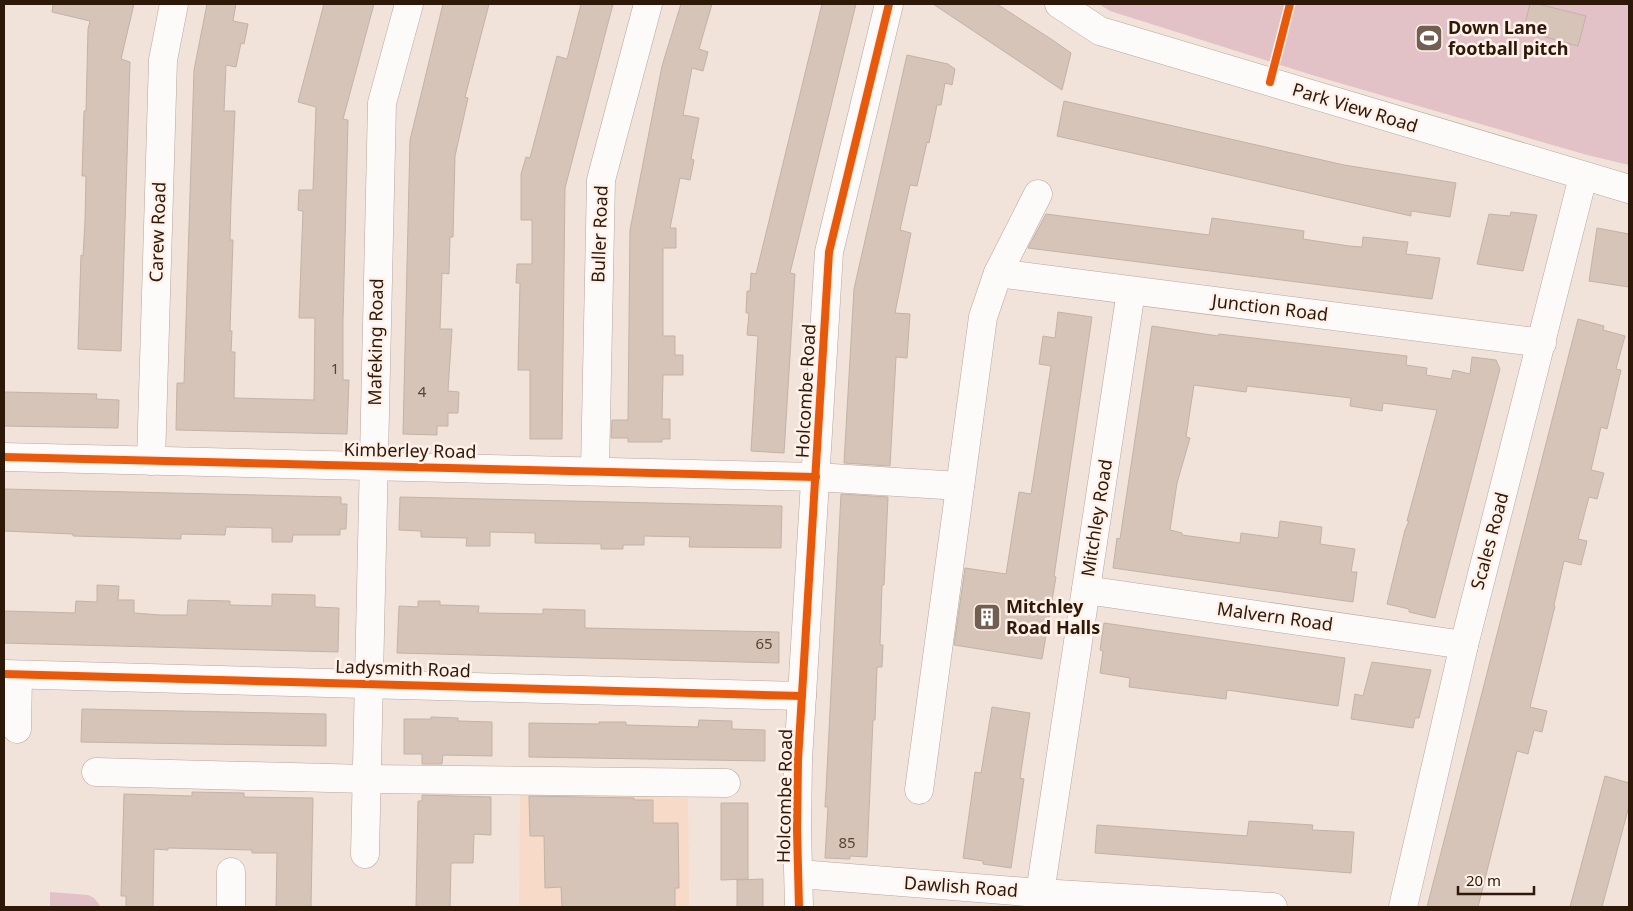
<svg xmlns="http://www.w3.org/2000/svg" width="1633" height="911" font-family="'Noto Sans',sans-serif">
  <rect width="100%" height="100%" fill="#f1e3da"/>
  <!-- built -->
  <path fill="#f7dac7" d="M688,789L689,907H519L520,794Z"/>
  <!-- green -->
  <g fill="#e2c1c7">
    <path d="M1099,4H1629V165L1587,155L1312,75L1110,11Z"/>
    <path d="M50,892L88,895L94,898L101,907H50Z"/>
  </g>
  <!-- building -->
  <g fill="#d6c4b8" stroke="#c3b2a6">
    <path d="M53,4H134L121,59L130,62L121,351L78,349L81,255L83,256L85,221L86,176H82L84,111H86L88,29L90,21L52,12Z"/>
    <path d="M207,4H236L233,21L248,24L244,44L241,43L236,67L226,65L224,111H235L231,202L230,240H233L230,331H232L231,352H235L234,398L314,400L315,318H299L303,211L298,210L299,190H313L316,107L298,102L324,4H374L343,119L348,120L343,320V380H349L347,434L176,430L177,383H184L194,70Z"/>
    <path d="M443,4H489L465,97L468,98L455,156L453,237H450L449,274L442,273L440,329H452L448,391L459,392L458,413H448V426H437V435L403,434L410,140Z"/>
    <path d="M581,4H613L565,188L562,439H530V370H518L520,283H516L517,264H532V220H521V174L526,157L530,158L557,56L567,59Z"/>
    <path d="M681,4H712L699,49L708,52L703,71L692,68L683,115L699,118L691,159L694,160L690,180L680,178L670,228H676V248H663V336H675V355H683V375H663L662,419H670V439H662V442H628V438H611L612,420H628L630,230L662,66Z"/>
    <path d="M822,4H856L790,273L795,274L784,453L751,451L758,336L747,335L749,313H746L747,291H750L751,273L756,274Z"/>
    <path d="M933,4H997L1054,41L1071,53L1062,90Z"/>
    <path d="M1530,4H1538L1586,16L1578,46L1523,31Z"/>
    <path d="M907,55L948,64L955,69L952,85L945,83L941,105H937L929,143L927,142L917,186L910,185L900,230L911,233L895,313L910,314L907,358L896,357L890,466L844,463L854,289Z"/>
    <path d="M1064,101L1344,165L1456,183L1450,217L1411,211V216L1057,136Z"/>
    <path d="M1511,212L1537,215L1523,271L1477,264L1489,214L1510,216Z"/>
    <path d="M1046,214L1209,235L1212,218L1304,231L1303,239L1349,246L1362,247L1363,237L1408,242L1406,254L1440,258L1432,299L1028,248Z"/>
    <path d="M1597,228L1629,234V287L1589,281Z"/>
    <path d="M1058,312L1092,317L1054,576L1056,577L1042,659L954,645L965,568L1006,574L1019,492L1031,494L1051,366L1039,364L1043,336L1055,338Z"/>
    <path d="M1578,319L1604,326L1603,330L1625,336L1616,369L1621,370L1607,429L1601,427L1591,470L1604,473L1597,499L1589,497L1578,539L1587,541L1581,565L1564,561L1554,605L1555,606L1530,707L1547,711L1542,732L1534,730L1528,754L1517,751L1478,907H1427Z"/>
    <path d="M1152,326L1218,336L1219,334L1407,356L1406,365L1427,368L1426,375L1451,379L1453,370L1470,374L1472,357L1496,360L1500,369L1435,618L1409,612V609L1387,604L1405,530L1409,521H1407L1437,410L1383,403L1382,411L1350,406L1351,398L1247,386L1246,392L1194,385L1186,437L1190,438L1177,483L1170,530L1182,533V535L1240,543L1241,533L1278,538L1280,521L1322,527L1320,544L1355,549L1351,572H1357L1353,602L1113,568L1117,538L1120,539Z"/>
    <path d="M4,392L97,394L96,399L119,400L118,428L4,426Z"/>
    <path d="M4,489L341,497V504H347L346,529H340V535H293L292,542H272V528L226,527L225,535L181,534V539H178L73,536V534L4,531Z"/>
    <path d="M841,494L888,497L884,585H882L880,645H883L882,667H877L875,720H873L867,857L850,856V859L825,858L828,807H825L826,790Z"/>
    <path d="M400,497L782,506L781,548L689,547L690,537L644,536V545H623V549H601V544L535,543V533L490,532V546H466L467,538L421,537V531L399,530Z"/>
    <path d="M97,585L119,586L118,600H134V613L160,615H187L188,600L230,601V605L272,606V594L315,595V607L339,608L338,652L4,643V611L75,613L76,601L97,602Z"/>
    <path d="M418,601H440V605L479,606L478,613L543,614V609L585,610V628L779,632V663L397,653L399,606L418,607Z"/>
    <path d="M1104,623L1345,658L1338,706L1227,690L1226,699L1129,687L1130,678L1100,673L1103,651L1100,650Z"/>
    <path d="M1372,662L1431,670L1419,718H1415L1413,728L1351,719L1355,694L1363,696Z"/>
    <path d="M992,707L1030,713L1020,778L1024,779L1011,868L983,864V861L963,858L975,772L981,773Z"/>
    <path d="M82,709L326,714V746L81,742Z"/>
    <path d="M431,717L458,718V721L492,722V756L443,755L442,764H422V754H404V719H431Z"/>
    <path d="M699,720L732,721V729L765,730V761L529,757V723L599,724V722H626V725L698,727Z"/>
    <path d="M1605,776L1629,783V806L1602,907H1570Z"/>
    <path d="M192,792L244,793V797L313,798L311,907H276L277,853H252V850L168,848V850L154,849L153,907H126V896H121L124,794L192,796Z"/>
    <path d="M422,795L491,797V835L474,834L473,863H451L450,907H416L418,801H422Z"/>
    <path d="M529,796L634,798V800H653V823H678L679,888H675V907H562L561,887L545,888L544,836H530Z"/>
    <path d="M721,803H748V879L721,880Z"/>
    <path d="M1249,821L1313,825L1312,830L1354,832L1351,873L1095,853L1097,825L1247,836Z"/>
    <path d="M763,879V907H737V880Z"/>
  </g>
  <g fill="none" stroke-linecap="round" stroke-linejoin="round">
    <!-- minor casing -->
    <g stroke="#b8a69b" stroke-width="29">
      <g id="minor">
        <path d="M1059,4L1100,31L1629,189"/>
        <path d="M998,273L1542,343"/>
        <path d="M4,457L816,477L960,486"/>
        <path d="M151,461L163,60L174,4"/>
        <path d="M595,470L601,180L648,4"/>
        <path d="M1086,590L1464,645"/>
        <path d="M4,674L802,696"/>
        <path d="M17,729L18,675"/>
        <path d="M96,772L367,779L726,783"/>
        <path d="M919,790L983,317L998,273L1038,194"/>
        <path d="M365,854L382,103L409,4"/>
        <path d="M799,874L1040,893L1273,907"/>
        <path d="M1040,893L1131,291"/>
        <path d="M231,907V872"/>
        <path d="M799,907L797,829L798,760L829,252L889,4"/>
        <path d="M1403,907L1464,645L1583,177"/>
      </g>
    </g>
    <!-- minor -->
    <use href="#minor" stroke="#fdfbf9" stroke-width="28"/>
    <!-- cycleway casing -->
    <g stroke="#fef1e9" stroke-width="11">
      <g id="cycleway">
        <path d="M1270,82L1290,4"/>
        <path d="M4,457L816,477"/>
        <path d="M4,674L802,696"/>
        <path d="M799,907L797,829L798,760L829,252L889,4"/>
      </g>
    </g>
    <!-- cycleway -->
    <use href="#cycleway" stroke="#e8590c" stroke-width="8"/>
  </g>
  <!-- icons -->
  <defs>
    <g id="stadium-square" transform="scale(1.4375)"><rect x="-9" y="-9" width="18" height="18" rx="4" fill="#725f52" stroke="#fef1e9"/><path d="M0-5a6.5 5 0 1 0 0 10a6.5 5 0 1 0 0-10ZM-3.5-1.8h7v3.6h-7Z" fill="#fff"/></g>
    <g id="building-square" transform="scale(1.4375)"><rect x="-9" y="-9" width="18" height="18" rx="4" fill="#725f52" stroke="#fef1e9"/><path d="M-4-6H4V6H1V3H-1V6H-4ZM-2.5-4.3h1.7v1.8h-1.7ZM.8-4.3h1.7v1.8H.8ZM-2.5-1h1.7V.8h-1.7ZM.8-1h1.7V.8H.8Z" fill="#fff"/></g>
  </defs>
  <g fill-rule="evenodd">
    <use href="#stadium-square" x="1429" y="38"/>
    <use href="#building-square" x="987" y="617"/>
  </g>
  <g text-anchor="middle" stroke-width="5" stroke-linejoin="round" paint-order="stroke">
    <!-- number labels -->
    <g font-size="15" fill="#584334">
      <text x="335" y="374">1</text>
      <text x="422" y="397">4</text>
      <text x="764" y="649">65</text>
      <text x="847" y="848">85</text>
    </g>
    <!-- poi labels -->
    <g font-size="18" font-weight="bold" fill="#2e1808" stroke="#fef1e9" text-anchor="start">
      <text x="1448" y="34">Down Lane<tspan x="1448" dy="21">football pitch</tspan></text>
      <text x="1006" y="613">Mitchley<tspan x="1006" dy="21">Road Halls</tspan></text>
    </g>
    <!-- street labels -->
    <g font-size="18" fill="#2e1808" stroke="#fef1e9">
      <text transform="translate(1355 108) rotate(17)" y="6">Park View Road</text>
      <text transform="translate(158 232) rotate(-88)" y="6">Carew Road</text>
      <text transform="translate(600 234) rotate(-88)" y="6">Buller Road</text>
      <text transform="translate(1270 308) rotate(7)" y="6">Junction Road</text>
      <text transform="translate(376 342) rotate(-89)" y="6">Mafeking Road</text>
      <text transform="translate(806 391) rotate(-87)" y="6">Holcombe Road</text>
      <text transform="translate(410 451) rotate(1)" y="6">Kimberley Road</text>
      <text transform="translate(1097 518) rotate(-81)" y="6">Mitchley Road</text>
      <text transform="translate(1490 541) rotate(-75)" y="6">Scales Road</text>
      <text transform="translate(1275 617) rotate(8)" y="6">Malvern Road</text>
      <text transform="translate(403 669) rotate(2)" y="6">Ladysmith Road</text>
      <text transform="translate(785 796) rotate(-89)" y="6">Holcombe Road</text>
      <text transform="translate(961 887) rotate(4)" y="6">Dawlish Road</text>
    </g>
  </g>
  <!-- border -->
  <rect width="1633" height="911" fill="none" stroke="#2e1808" stroke-width="10"/>
  <!-- scale -->
  <path d="M1458 886v8h76v-8" fill="none" stroke="#2e1808" stroke-width="2.5"/>
  <text x="1466" y="886" font-size="15" fill="#2e1808" stroke="#fef1e9" stroke-width="4" paint-order="stroke">20 m</text>
</svg>
